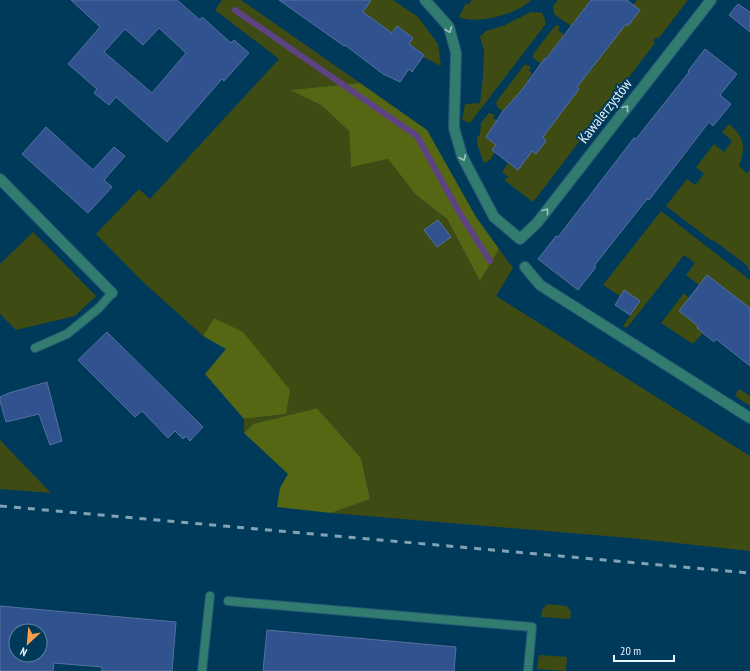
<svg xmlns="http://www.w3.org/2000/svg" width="750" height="671" font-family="'PT Sans Narrow',sans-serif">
  <rect width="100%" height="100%" fill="#003a5b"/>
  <!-- green -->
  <g fill="#3e4b13">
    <path d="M222,0H241L360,83L291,90L321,105L349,131L351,166L388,159L416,195L447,219L480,281L499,249L513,268L496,296L750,456V551L630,538L331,513L370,499L361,458L317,408L253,424L244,433V419L286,414L214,318L203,336L141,280L96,234L139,189L150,199L279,59L215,10Z"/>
    <path d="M360,0H393L418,17L438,44L441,66L423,57L424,54L409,44L413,38L397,26L392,33L363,12L367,5Z"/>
    <path d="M472,0H531C518,14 476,25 459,17L466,3L468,5Z"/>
    <path d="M558,0H589V2L584,8L589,12L581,13L571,26L554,14L553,6Z"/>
    <path d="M637,0H688L658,39L656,37L653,41L655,43L533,202L504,180L509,177L502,172L508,163L518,170L532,151L536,154L546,141L543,137L579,89L573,84L583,71L588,74L596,63L593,61L599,54L604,58L599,53C612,46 616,35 621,21L628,26L633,5Z"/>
    <path d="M531,12L542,13L545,19V25L470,123L462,120L465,104L480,103L483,77L484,50L480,37L486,31L503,26Z"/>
    <path d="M558,25L560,27L558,30L564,35L554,48L555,55L551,52L540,63L533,58V54L555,26Z"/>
    <path d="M525,64L531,67L529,70L532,74L528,79L529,81L504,112L497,107L496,102Z"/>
    <path d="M489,113L495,115L493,118L497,120L486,137L496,145L492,150L495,152L490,160L484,163L477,144V138L480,134L481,123Z"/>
    <path d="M729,124C745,138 746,147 739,166L747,173L750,170V271L747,268L748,266L713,240L712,241L666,206L687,179L695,185L704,174L696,167L714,144L724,152L732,141L722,132Z"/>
    <path d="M661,211L750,280V308L707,275L699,285L686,275L695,263L684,255L627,328L623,326L640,301L624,290L620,296L603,285Z"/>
    <path d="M33,232L96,296L75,316L16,330L0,314V264Z"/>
    <path d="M684,293L689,298L679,311L698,326L697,328L703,333L693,344L661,323Z"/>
    <path d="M739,389L750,396V406L735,396Z"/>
    <path d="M0,440L51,493L0,489Z"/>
    <path d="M547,604L567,606L571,613L570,619L541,617L542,610Z"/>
    <path d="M539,655L567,657L566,671L537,669Z"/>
  </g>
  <!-- forest -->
  <g fill="#556712">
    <path d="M360,83L427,130L476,217L499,249L480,281L447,219L416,195L388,159L351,167L349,131L321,105L290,90Z"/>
    <path d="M214,318L243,332L290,390L286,414L244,419L205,374L226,349L203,336Z"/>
    <path d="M317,408L361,458L370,499L331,513L277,507L280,488L288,474L244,433L253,424Z"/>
  </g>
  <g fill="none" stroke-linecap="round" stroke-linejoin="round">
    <!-- stream -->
    <path stroke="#5e4384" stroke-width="6" d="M235,10L417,136L459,212L490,261"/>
  </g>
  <!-- building -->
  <g fill="#30528e" stroke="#56709f" fill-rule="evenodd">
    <path d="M71,0H177L200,20L202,17L231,43L234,40L249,53L224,81L222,79L167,142L116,97L109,105L94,93L97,89L68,64L100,27ZM159,28L186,53L152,93L104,52L125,29L143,45Z"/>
    <path d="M279,0H371L363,12L392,33L397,26L413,38L409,44L424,55L412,72L409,69L400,82L383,74L345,45L344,46L337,41Z"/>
    <path d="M591,0H627L640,10L628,26L626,24L577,87L579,89L543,137L546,141L536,154L532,151L518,170L492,150L496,145L486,137L503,111L521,91L545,58L546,59Z"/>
    <path d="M738,4L750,12V32L729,15Z"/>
    <path d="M705,49L737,74L720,95L731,104L713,126L709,122L649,200L647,199L594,266L596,267L578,290L538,259L556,236L558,237L634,138L636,139L689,72L688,71Z"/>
    <path d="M46,127L93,170L114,147L125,156L104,180L112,187L88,213L22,154Z"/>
    <path d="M438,220L451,237L437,247L424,230Z"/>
    <path d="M707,275L750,308V366L716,339L714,342L697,328L698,326L679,311Z"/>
    <path d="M624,290L640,301L630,315L615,305Z"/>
    <path d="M107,332L203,427L190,441L186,436L183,439L175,431L168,438L142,411L135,417L78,360Z"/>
    <path d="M47,382L62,441L50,445L39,414L6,422L0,401V397L9,393Z"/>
    <path d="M0,606L176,622L172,671H102V667L54,663L53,671H0ZM16,631H40V655H16Z"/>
    <path d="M267,630L456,647L454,671H263Z"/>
  </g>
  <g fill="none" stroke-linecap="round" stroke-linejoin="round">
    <!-- lane casing -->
    <g stroke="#255875" stroke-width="10">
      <g id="lane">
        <path d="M35,348L67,334L99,308L112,293"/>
        <path d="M228,601L532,627L528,671"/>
        <path d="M202,671L210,596"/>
      </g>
    </g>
    <!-- street casing -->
    <g stroke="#255875" stroke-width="12">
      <g id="street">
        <path d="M425,0L449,27L456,53L454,128L462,156L494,217L520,239L537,223L711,0"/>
        <path d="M0,179L112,293"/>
        <path d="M525,267L540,285L750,418"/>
      </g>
    </g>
    <!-- lane -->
    <use href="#lane" stroke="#317b6f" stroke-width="8"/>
    <!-- street -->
    <use href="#street" stroke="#317b6f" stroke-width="10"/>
    <!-- rail -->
    <path stroke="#82a2b5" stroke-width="3" stroke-dasharray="7 7" stroke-linecap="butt" d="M0,506L750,573"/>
  </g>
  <!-- one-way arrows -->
  <defs><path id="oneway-chevron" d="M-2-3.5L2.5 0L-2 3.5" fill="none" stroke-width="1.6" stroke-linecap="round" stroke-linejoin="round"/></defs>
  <g stroke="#9fc3c3">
    <use href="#oneway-chevron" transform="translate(449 30) rotate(68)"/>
    <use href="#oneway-chevron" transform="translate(626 108) rotate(-52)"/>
    <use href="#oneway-chevron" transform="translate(463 158) rotate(67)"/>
    <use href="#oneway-chevron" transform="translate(546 211) rotate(-52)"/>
  </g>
  <g text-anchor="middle" stroke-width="4" stroke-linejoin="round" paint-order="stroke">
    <!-- street labels -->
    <g font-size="15" fill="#e8f3fb" stroke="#003a5b">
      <text transform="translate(605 111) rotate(-52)" y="5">Kawalerzystów</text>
    </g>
  </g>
  <!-- north arrow -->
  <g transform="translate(28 643) rotate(206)"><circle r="19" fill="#003a5b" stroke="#5d849b"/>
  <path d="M0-3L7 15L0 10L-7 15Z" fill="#f9a04c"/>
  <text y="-6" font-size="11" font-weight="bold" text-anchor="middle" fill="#e8f3fb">N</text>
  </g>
  <!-- scale -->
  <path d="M614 655v6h60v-6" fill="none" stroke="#e8f3fb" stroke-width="2"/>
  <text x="620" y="655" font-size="12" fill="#e8f3fb" stroke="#003a5b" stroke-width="3" paint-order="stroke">20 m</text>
</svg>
